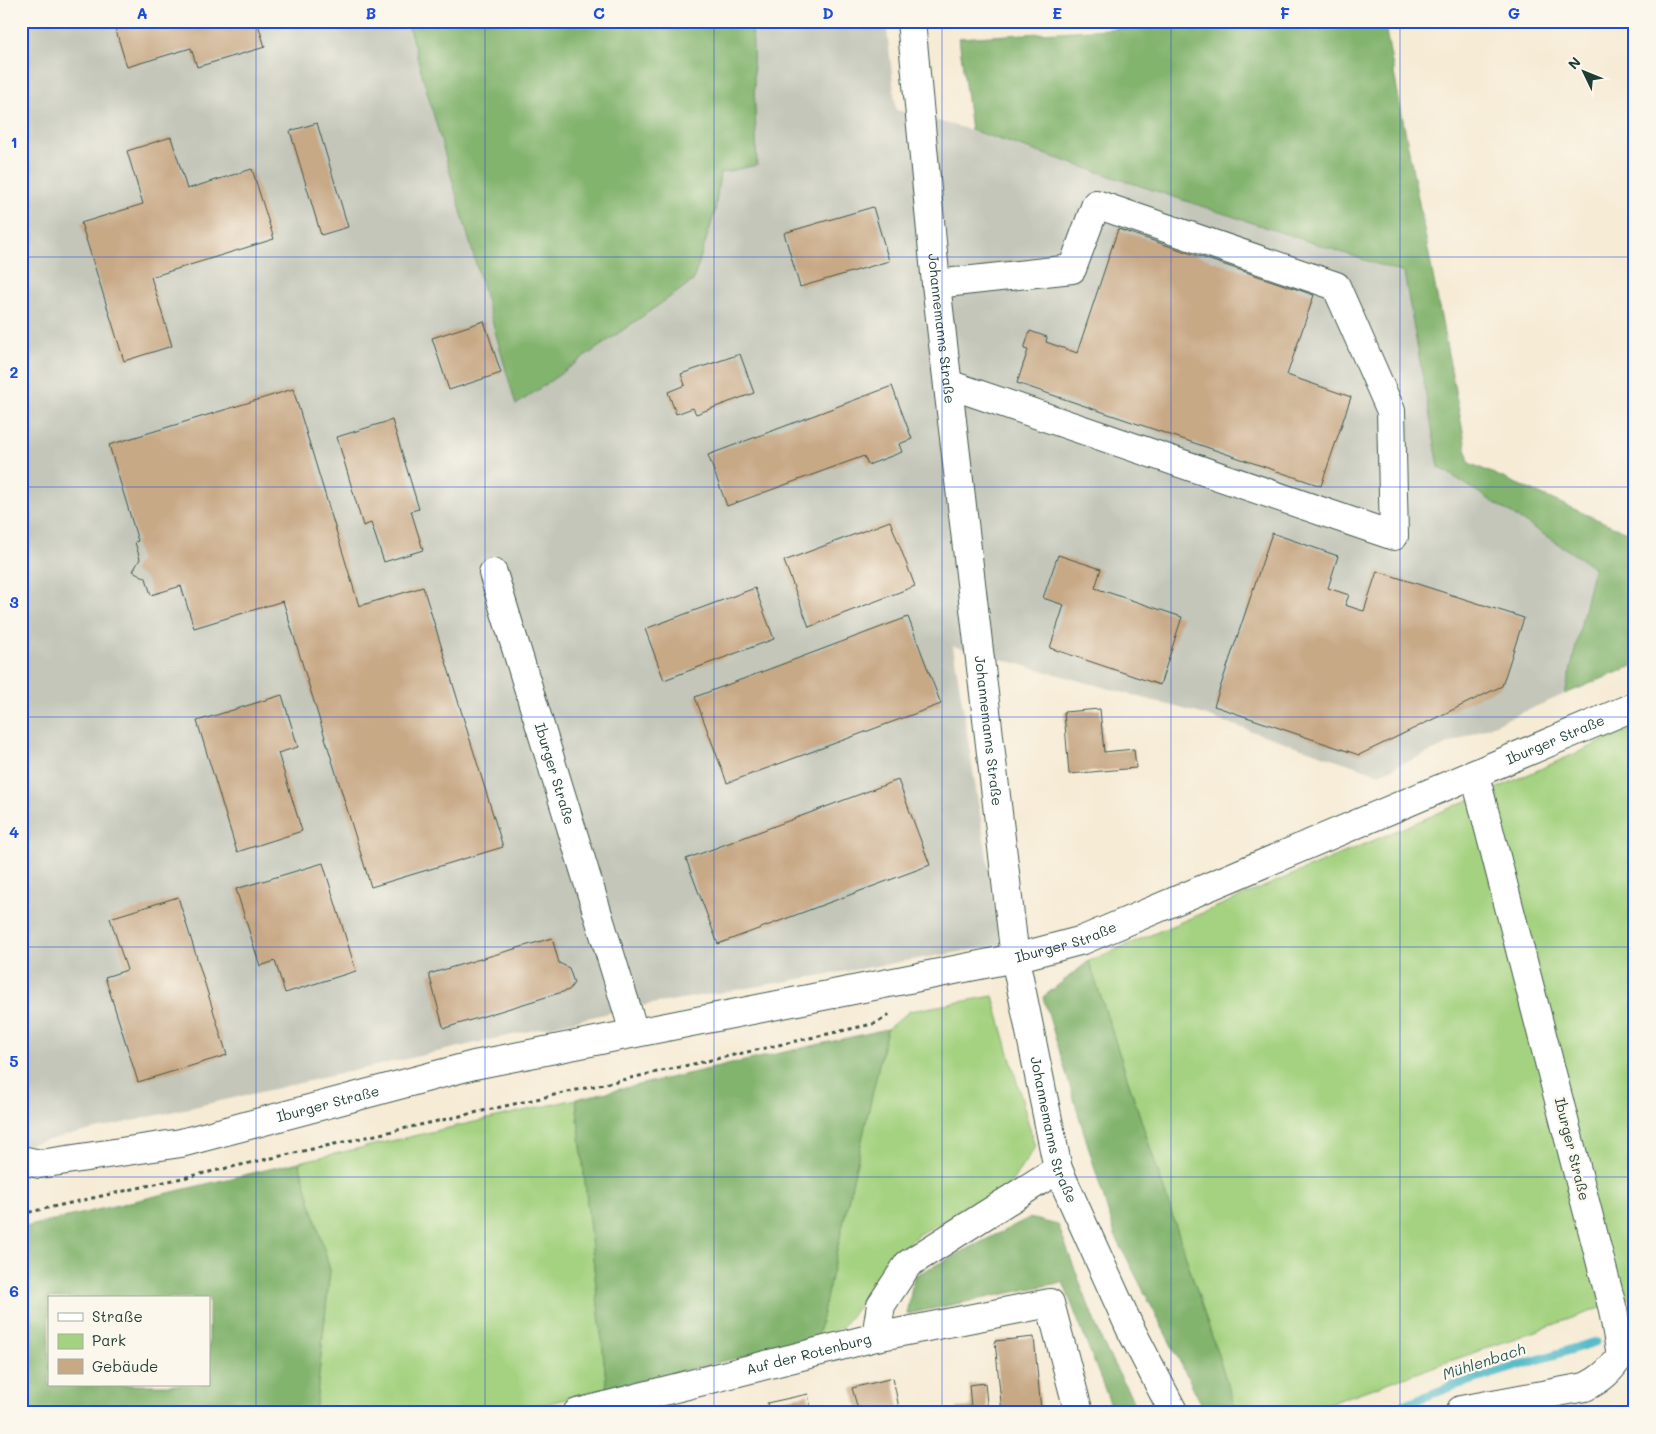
<svg xmlns="http://www.w3.org/2000/svg" width="1656" height="1434" font-family="Mali,sans-serif">
  <rect width="100%" height="100%" fill="#fbf7ec"/>
  <filter id="ink" filterUnits="userSpaceOnUse"><feTurbulence type="fractalNoise" baseFrequency=".02" numOctaves="2"/><feDisplacementMap in="SourceGraphic" scale="10" xChannelSelector="R" yChannelSelector="G"/><feConvolveMatrix kernelMatrix="1 2 1 2 8 2 1 2 1" color-interpolation-filters="sRGB"/></filter>
  <filter id="wash" filterUnits="userSpaceOnUse"><feTurbulence type="fractalNoise" baseFrequency=".0096" numOctaves="4" result="noise"/><feDisplacementMap in="SourceGraphic" scale="20" xChannelSelector="R" yChannelSelector="G"/><feGaussianBlur stdDeviation="1.12" result="paint"/><feColorMatrix in="noise" values="0 0 0 0 0 0 0 0 0 0 0 0 0 0 0 0 0 1.4 0 .05"/><feComposite in="paint" operator="in"/></filter>
  <g filter="url(#wash)">
    <rect width="100%" height="100%" fill="#f6ebd5"/>
    <!-- industrial -->
    <path fill="#c3c6b9" d="M21,21H886L896,110L971,130L1404,273L1439,467L1594,567L1565,694L1379,774L1198,713L953,646L1001,945L640,1006L21,1146Z"/>
    <!-- green -->
    <g fill="#a4d280" stroke="#62885a">
      <path d="M1635,727V1296L1302,1413H1237L1089,961L1502,786Z"/>
      <path d="M993,996L1035,1147L1006,1190L917,1235L842,1327L817,1339L887,1029L910,1011Z"/>
      <path d="M576,1099L607,1389L509,1413H315L330,1270L299,1162Z"/>
    </g>
    <!-- forest -->
    <g fill="#83b46e" stroke="#517851" fill-rule="evenodd">
      <path d="M407,21H752L757,165L720,173L715,212L693,281L516,405Z"/>
      <path d="M1121,21H1384L1469,463L1624,531L1635,533V665L1565,694L1594,567L1439,467L1404,273L971,130L959,38L1123,28Z"/>
      <path d="M1089,961L1237,1413H1208L1201,1403L1115,1235L1043,997Z"/>
      <path d="M887,1029L817,1339L607,1389L576,1099Z"/>
      <path d="M299,1162L330,1270L315,1413H21V1228ZM49,1298H209V1385H49Z"/>
      <path d="M1029,1218L1058,1225L1104,1346L1140,1413H1114L1063,1282L907,1314L914,1276Z"/>
    </g>
    <g fill="none" stroke-linecap="round" stroke-linejoin="round">
      <!-- stream -->
      <path stroke="#4bb7c7" stroke-width="9" d="M1382,1413L1453,1386L1595,1342"/>
    </g>
    <g id="blocks">
      <!-- building -->
      <g fill="#c8a986">
        <path d="M113,21H257L265,47L197,67L191,48L127,67Z"/>
        <path d="M317,123L348,227L321,235L290,131Z"/>
        <path d="M171,137L187,189L252,169L274,239L151,277L172,346L124,361L81,223L143,204L127,151Z"/>
        <path d="M873,207L889,261L800,287L784,233Z"/>
        <path d="M1118,229L1314,295L1287,375L1351,397L1321,486L1017,383L1028,350L1024,349L1030,331L1047,337L1046,342L1077,353Z"/>
        <path d="M484,321L501,373L449,390L432,338Z"/>
        <path d="M740,354L754,393L696,414L693,408L676,414L668,392L685,385L681,374Z"/>
        <path d="M892,386L912,439L899,444L902,452L868,465L864,456L727,506L708,455Z"/>
        <path d="M293,389L359,606L423,587L503,847L371,887L283,601L194,628L181,586L151,595L146,578L133,571L140,559L135,542L138,541L109,445Z"/>
        <path d="M392,420L419,509L411,511L423,550L384,562L371,523L363,526L337,437Z"/>
        <path d="M890,521L915,586L809,627L784,561Z"/>
        <path d="M1272,533L1338,556L1328,588L1349,595L1345,605L1360,610L1364,611L1377,571L1524,618L1502,686L1359,755L1214,706Z"/>
        <path d="M1058,555L1101,569L1095,588L1182,617L1160,685L1050,648L1064,605L1043,598Z"/>
        <path d="M755,588L774,639L664,680L645,629Z"/>
        <path d="M908,617L941,704L727,783L695,697Z"/>
        <path d="M282,695L298,747L278,753L302,831L237,852L197,721Z"/>
        <path d="M1100,709L1104,752L1134,749L1136,768L1069,774L1064,712Z"/>
        <path d="M898,780L930,865L718,944L686,859Z"/>
        <path d="M323,863L356,971L285,993L275,961L260,966L236,889Z"/>
        <path d="M178,897L227,1055L138,1082L105,977L127,970L110,918Z"/>
        <path d="M552,938L559,963L569,968L574,983L569,990L445,1028L443,1026L429,974Z"/>
        <path d="M1034,1337L1041,1410L1002,1413L995,1341Z"/>
        <path d="M893,1378L900,1413H859L852,1388Z"/>
        <path d="M985,1383L988,1413H958L957,1408L971,1407L969,1385Z"/>
        <path d="M808,1394L812,1413H770L767,1403Z"/>
        <path d="M1635,1406V1413H1613V1412Z"/>
        <path d="M925,1407L926,1413H904V1412Z"/>
      </g>
    </g>
  </g>
  <g filter="url(#ink)">
    <use href="#blocks" fill-opacity="0" stroke="#3f574c" stroke-width="1"/>
    <g fill="none" stroke-linecap="round" stroke-linejoin="round">
      <!-- minor casing -->
      <g stroke="#3f574c" stroke-width="30">
        <g id="minor">
          <path id="s1" d="M911,21L936,284L1015,958L1058,1169L1130,1328L1174,1413"/>
          <path d="M936,284L1072,269L1096,204L1336,286L1391,411L1394,536L948,384"/>
          <path id="s2" d="M493,573L634,1032"/>
          <path id="s3" d="M21,1160L40,1164L181,1143L474,1065L1015,958L1083,940L1635,706"/>
          <path d="M876,1337L1050,1303L1079,1413"/>
          <path d="M1461,1410L1585,1387C1602,1379 1611,1370 1621,1355L1613,1310L1475,775"/>
          <path id="s4" d="M577,1413L876,1337L881,1305L908,1264L1058,1169"/>
        </g>
      </g>
      <!-- path -->
      <path stroke="#3f574c" stroke-width="3" stroke-dasharray="4 4" stroke-linecap="butt" d="M21,1214L877,1023L890,1014"/>
      <!-- minor -->
      <use href="#minor" stroke="#fff" stroke-width="28"/>
    </g>
  </g>
  <!-- grid -->
  <path fill="none" stroke="#1d4ed8" stroke-width="1" stroke-opacity="0.55" d="M256,21V1413M485,21V1413M714,21V1413M942,21V1413M1171,21V1413M1400,21V1413M21,257H1635M21,487H1635M21,717H1635M21,947H1635M21,1177H1635"/>
  <g text-anchor="middle" stroke-width="4.5" stroke-linejoin="round" paint-order="stroke">
    <!-- street labels -->
    <g font-size="14" fill="#1f3d34" stroke="#fbf7ec">
      <text dy="5" stroke="none"><textPath href="#s1" startOffset="309">Johannemanns Straße</textPath></text>
      <text dy="5" stroke="none"><textPath href="#s1" startOffset="714">Johannemanns Straße</textPath></text>
      <text dy="5" stroke="none"><textPath href="#s3" startOffset="1600">Iburger Straße</textPath></text>
      <text dy="5" stroke="none"><textPath href="#s2" startOffset="210">Iburger Straße</textPath></text>
      <text dy="5" stroke="none"><textPath href="#s3" startOffset="1070">Iburger Straße</textPath></text>
      <text dy="5" stroke="none"><textPath href="#s3" startOffset="314">Iburger Straße</textPath></text>
      <text dy="5" stroke="none"><textPath href="#s1" startOffset="1119">Johannemanns Straße</textPath></text>
      <text transform="translate(1572 1149) rotate(76)" y="5">Iburger Straße</text>
      <text dy="5" stroke="none"><textPath href="#s4" startOffset="239">Auf der Rotenburg</textPath></text>
    </g>
    <!-- water labels -->
    <g font-size="15" font-style="italic" fill="#2a5c59" stroke="#fbf7ec">
      <text transform="translate(1484 1362) rotate(-18)" y="5">Mühlenbach</text>
    </g>
  </g>
  <!-- margin -->
  <rect width="1656" height="1434" fill="none" stroke="#fbf7ec" stroke-width="55"/>
  <!-- legend -->
  <rect x="48" y="1296" width="162" height="90" fill="#fbf7ec" stroke="#a3ada2"/>
  <rect x="58" y="1313" width="25" height="8" fill="#ffffff" stroke="#a3ada2"/>
  <text x="92" y="1322" font-size="15" fill="#1f3d34">Straße</text>
  <rect x="58" y="1334" width="25" height="15" fill="#a4d280" stroke="#a3ada2"/>
  <text x="92" y="1346" font-size="15" fill="#1f3d34">Park</text>
  <rect x="58" y="1359" width="25" height="15" fill="#c8a986" stroke="#a3ada2"/>
  <text x="92" y="1372" font-size="15" fill="#1f3d34">Gebäude</text>
  <!-- north arrow -->
  <g transform="translate(1584 72) rotate(313)" stroke="#fbf7ec" stroke-width="4" paint-order="stroke">
  <path d="M0-4L9 19L0 12L-9 19Z" fill="#1f3d34"/>
  <text y="-8" font-size="14" font-weight="bold" text-anchor="middle" fill="#1f3d34">N</text>
  </g>
  <rect x="28" y="28" width="1600" height="1378" fill="none" stroke="#1d4ed8" stroke-width="2"/>
  <g font-size="16" text-anchor="middle" font-weight="bold" fill="#1d4ed8">
    <text x="142" y="19">A</text>
    <text x="371" y="19">B</text>
    <text x="599" y="19">C</text>
    <text x="828" y="19">D</text>
    <text x="1057" y="19">E</text>
    <text x="1285" y="19">F</text>
    <text x="1514" y="19">G</text>
    <text x="14" y="148">1</text>
    <text x="14" y="378">2</text>
    <text x="14" y="608">3</text>
    <text x="14" y="838">4</text>
    <text x="14" y="1067">5</text>
    <text x="14" y="1297">6</text>
  </g>
</svg>
